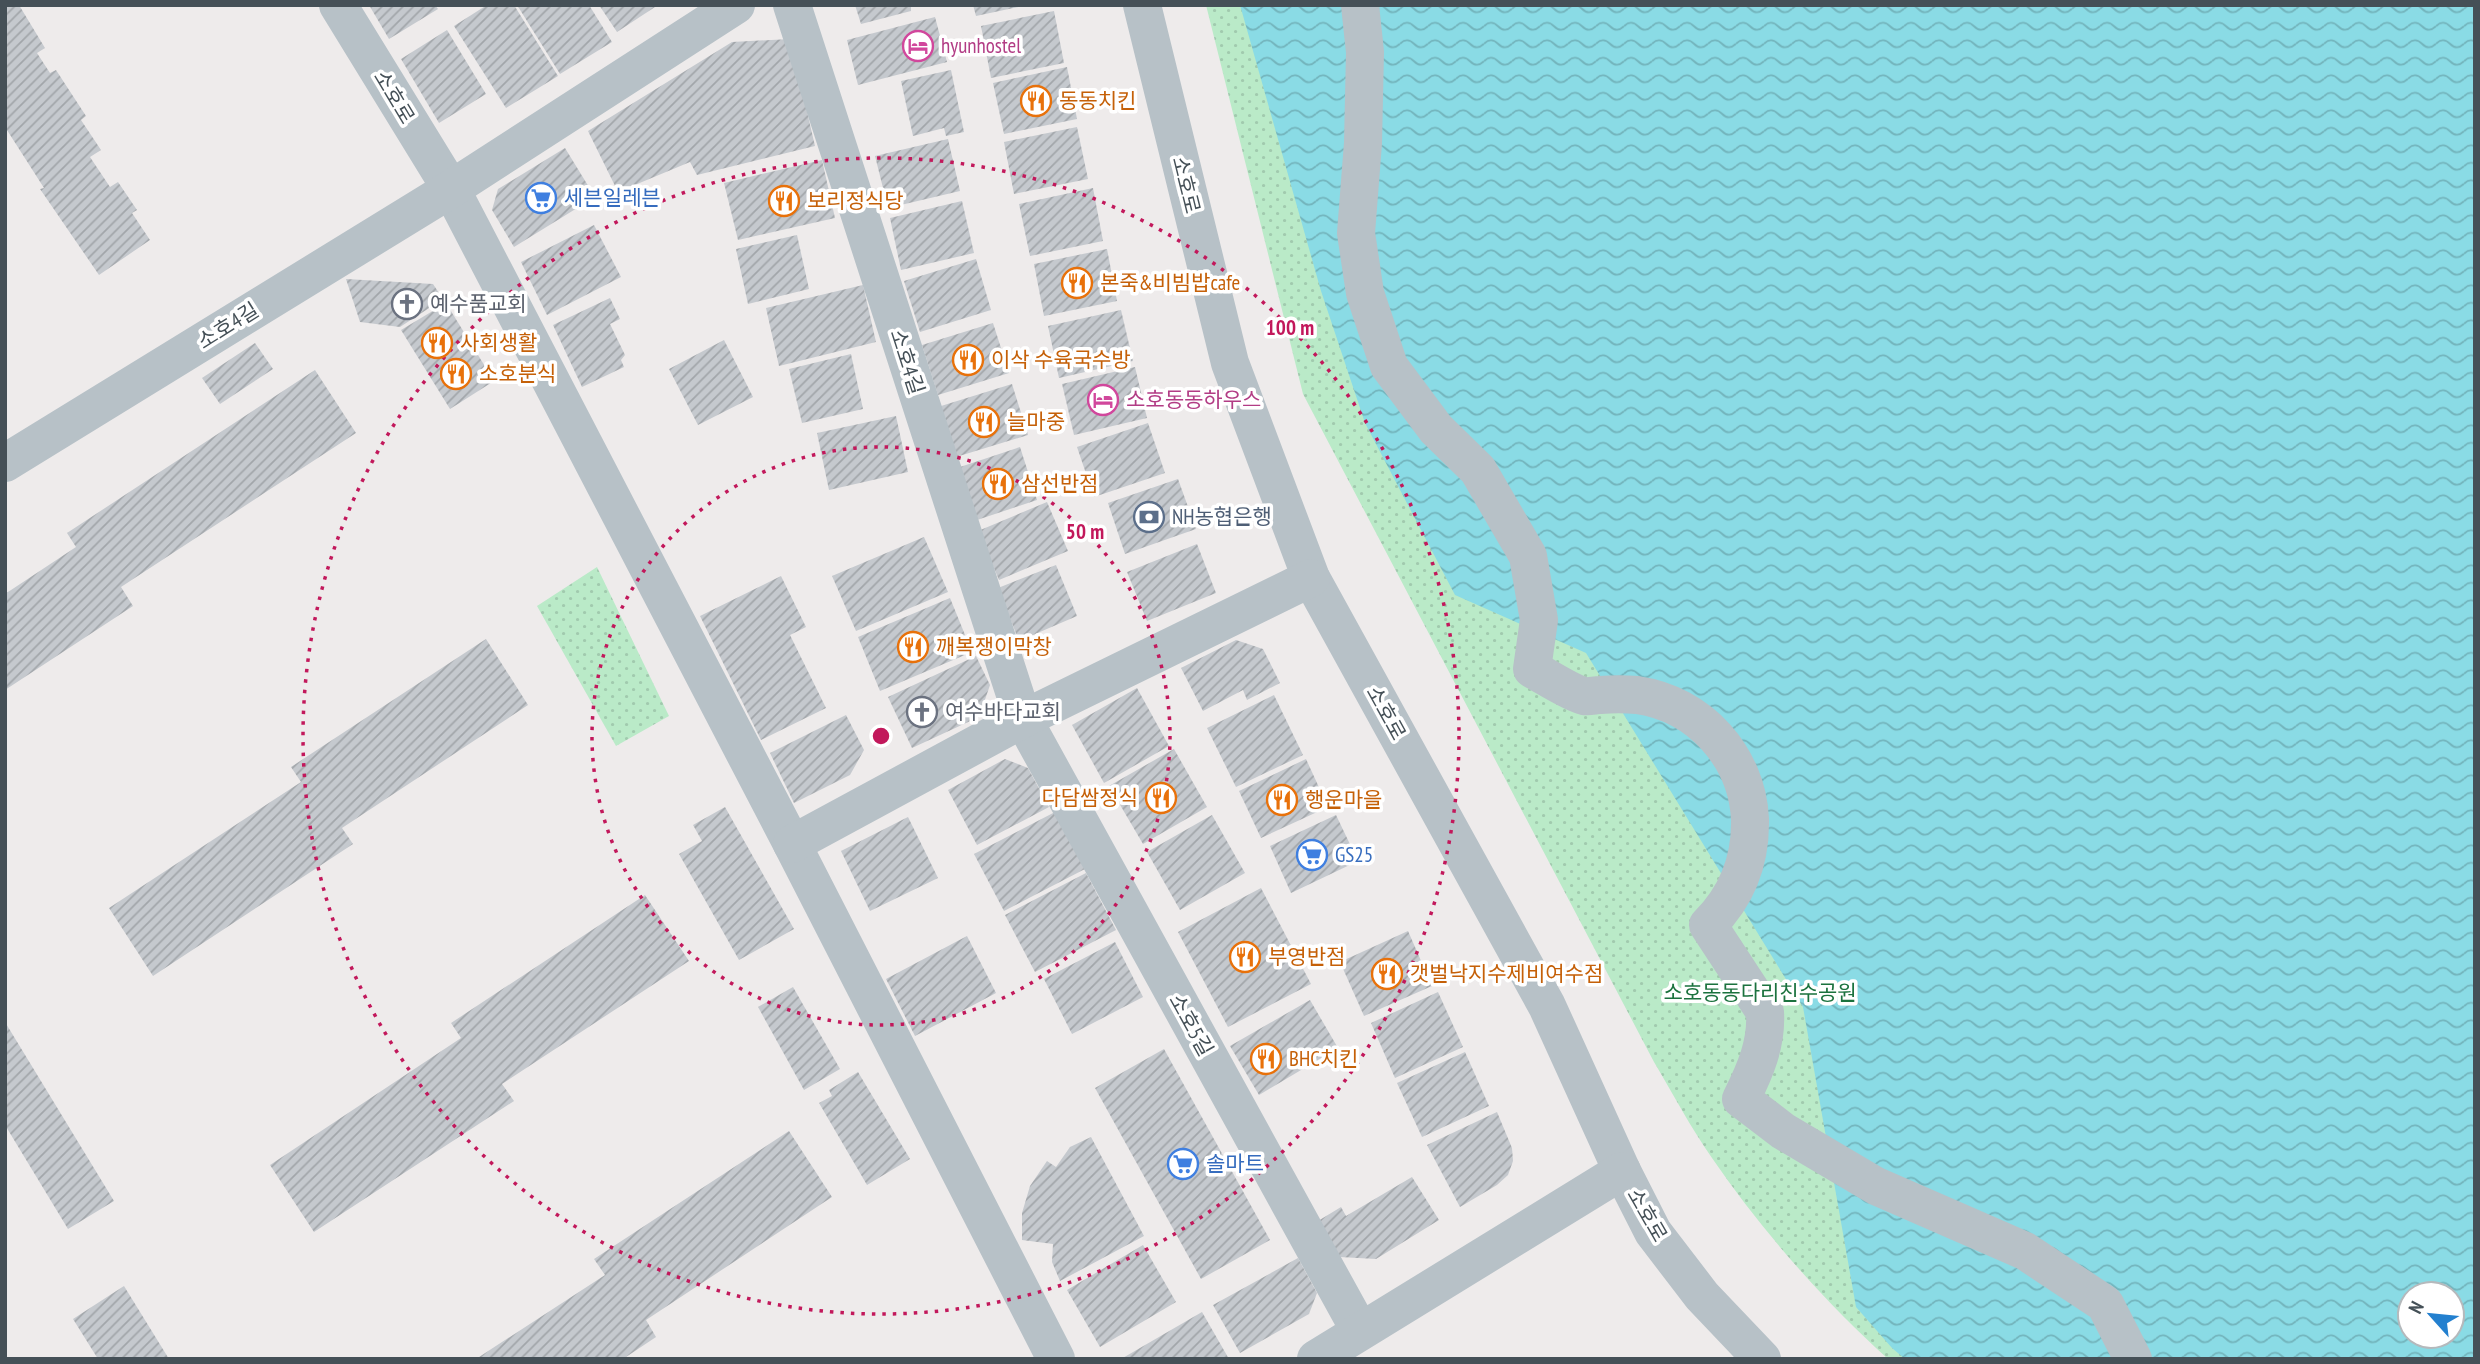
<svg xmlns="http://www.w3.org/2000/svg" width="2480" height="1364" font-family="'PT Sans Narrow','Noto Sans KR',sans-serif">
  <defs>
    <pattern id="park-dots" width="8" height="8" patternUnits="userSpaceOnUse" patternTransform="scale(1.75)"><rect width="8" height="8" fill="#baeac8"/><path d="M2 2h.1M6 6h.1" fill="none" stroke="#a1caae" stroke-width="1.8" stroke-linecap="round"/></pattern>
    <pattern id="water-waves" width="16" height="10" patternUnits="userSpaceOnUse" patternTransform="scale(1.75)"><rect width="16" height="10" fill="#8adbe5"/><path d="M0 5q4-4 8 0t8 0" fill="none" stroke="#73b4bc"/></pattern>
    <pattern id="building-hatch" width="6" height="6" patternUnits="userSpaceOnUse" patternTransform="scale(1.75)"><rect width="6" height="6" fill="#c5c9ce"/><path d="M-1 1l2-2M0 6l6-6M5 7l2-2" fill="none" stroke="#a2a6aa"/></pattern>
  </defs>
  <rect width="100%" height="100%" fill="#eeebeb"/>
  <!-- park -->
  <g fill="url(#park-dots)">
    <path d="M1206,5H1429L2253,1359H1888C1823,1300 1762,1231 1712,1158C1691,1128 1673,1094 1654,1062L1303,394Z"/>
    <path d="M597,567L669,716L616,746L537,606Z"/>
  </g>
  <!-- water -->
  <path fill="url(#water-waves)" fill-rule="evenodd" d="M1240,5H2475V1359H1905L1892,1348L1856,1307L1803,1007L1586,653L1455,595L1365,423L1321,291ZM2410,1294H2452V1336H2410Z"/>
  <!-- building -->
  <g fill="url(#building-hatch)">
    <path d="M5,5H19L45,48L37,53L50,73L56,70L86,116L81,120L101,150L90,157L110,187L118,182L137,210L132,213L150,240L99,275L40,189L44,188L5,127Z"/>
    <path d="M369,5H435L438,9L389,39Z"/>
    <path d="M487,5H514L558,76L506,108L454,26Z"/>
    <path d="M517,5H589L612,42L560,74Z"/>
    <path d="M599,5H658L617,32Z"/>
    <path d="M855,5H911V11L861,24Z"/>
    <path d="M973,5H1023V6L976,16Z"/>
    <path d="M1054,11L1064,63L991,78L981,26Z"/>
    <path d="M935,17L947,62L858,85L847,40Z"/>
    <path d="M447,30L486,94L439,123L401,59Z"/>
    <path d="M790,39L815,146L697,175L690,162L618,192L588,131L732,42Z"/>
    <path d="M1067,67L1077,119L1004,134L993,83Z"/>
    <path d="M951,70L964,132L946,136L944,128L913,136L901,81Z"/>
    <path d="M1077,127L1088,179L1014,194L1004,142Z"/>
    <path d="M948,139L960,191L888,208L875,156Z"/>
    <path d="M565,148L595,197L514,247L492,210L498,189Z"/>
    <path d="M822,160L835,218L738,240L724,183Z"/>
    <path d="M1093,188L1103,241L1030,256L1019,204Z"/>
    <path d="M962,201L974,253L901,270L890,218Z"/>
    <path d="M594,225L621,277L547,315L521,262Z"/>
    <path d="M797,235L809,289L748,304L736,249Z"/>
    <path d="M1107,249L1117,301L1044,316L1034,264Z"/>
    <path d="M976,259L991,310L920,332L904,281Z"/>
    <path d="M346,279L433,284L443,299L400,327L360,322Z"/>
    <path d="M863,285L876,342L779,366L766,308Z"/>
    <path d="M610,298L620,319L610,324L625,355L621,360L624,367L582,387L553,325Z"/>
    <path d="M446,303L494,381L450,409L401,330Z"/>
    <path d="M1121,310L1133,361L1059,378L1048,326Z"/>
    <path d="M993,323L1009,373L938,395L922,345Z"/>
    <path d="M724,340L753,397L698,425L669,369Z"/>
    <path d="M255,343L273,369L220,404L202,378Z"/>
    <path d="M851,354L863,409L802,423L789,369Z"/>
    <path d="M1135,367L1147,418L1074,435L1062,384Z"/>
    <path d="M315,370L356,433L121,587L133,606L5,690V594L76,547L67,533Z"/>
    <path d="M1012,384L1028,435L956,457L941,406Z"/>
    <path d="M896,416L908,472L829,490L817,433Z"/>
    <path d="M1148,423L1165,473L1094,497L1077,447Z"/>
    <path d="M1020,447L1037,500L977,520L960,467Z"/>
    <path d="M1178,479L1196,529L1125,554L1108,503Z"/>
    <path d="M1047,502L1068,551L999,580L978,531Z"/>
    <path d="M924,537L948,592L856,631L832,576Z"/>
    <path d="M1197,544L1216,593L1147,621L1127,572Z"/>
    <path d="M1056,565L1077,616L1019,641L998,588Z"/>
    <path d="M781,576L806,627L790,635L826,708L761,740L700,616Z"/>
    <path d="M950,598L972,652L880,691L858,637Z"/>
    <path d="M486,639L528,705L342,828L353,844L153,976L109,908L301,782L291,767Z"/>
    <path d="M1236,640L1263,649L1280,683L1247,700L1243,690L1203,711L1181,668Z"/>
    <path d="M976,656L990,685L979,717L912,748L888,697Z"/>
    <path d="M1137,688L1169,746L1104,783L1072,725Z"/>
    <path d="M1274,695L1303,755L1236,787L1207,728Z"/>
    <path d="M846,715L864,750L850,775L794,803L770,753Z"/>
    <path d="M1174,749L1207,807L1143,844L1109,786Z"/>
    <path d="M1005,759L1028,768L1049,807L977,845L948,790Z"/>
    <path d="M1306,759L1328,807L1261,838L1239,791Z"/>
    <path d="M725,807L794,929L739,960L679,854L702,841L693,825Z"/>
    <path d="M1055,812L1085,869L1004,911L974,854Z"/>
    <path d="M1212,815L1245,873L1180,910L1147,852Z"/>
    <path d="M1336,815L1358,861L1291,893L1270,846Z"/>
    <path d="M908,817L938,878L870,911L841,851Z"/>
    <path d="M1086,873L1116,930L1035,972L1005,915Z"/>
    <path d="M1261,888L1311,984L1228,1027L1178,932Z"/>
    <path d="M645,895L689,961L502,1084L514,1101L314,1232L270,1165L461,1038L451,1023Z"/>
    <path d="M1408,931L1432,986L1364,1016L1340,962Z"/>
    <path d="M967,936L996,993L915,1036L886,979Z"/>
    <path d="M1115,942L1143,997L1072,1034L1044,979Z"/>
    <path d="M793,987L840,1069L804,1090L758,1007Z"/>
    <path d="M1438,992L1463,1047L1395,1078L1371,1023Z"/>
    <path d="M1310,1000L1338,1048L1259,1095L1230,1046Z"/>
    <path d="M5,1022L114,1201L68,1229L5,1125Z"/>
    <path d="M1164,1049L1270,1240L1201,1279L1095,1088Z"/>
    <path d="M1465,1052L1489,1106L1422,1137L1397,1083Z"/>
    <path d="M858,1072L910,1159L867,1185L819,1103L832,1096L829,1090Z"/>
    <path d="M1497,1112L1512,1148L1513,1161L1508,1175L1497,1185L1460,1207L1427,1145Z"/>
    <path d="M789,1131L832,1197L646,1320L656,1337L623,1359H476L605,1275L594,1259Z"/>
    <path d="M1091,1137L1144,1236L1060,1281L1052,1262L1053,1244L1022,1240V1213L1030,1186L1047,1161L1056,1167L1070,1147Z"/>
    <path d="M1412,1177L1439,1220L1376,1259L1340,1257L1318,1221L1341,1207L1346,1216Z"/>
    <path d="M1143,1245L1176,1302L1100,1347L1067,1290Z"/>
    <path d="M1298,1258L1317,1293L1309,1314L1240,1353L1213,1305Z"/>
    <path d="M124,1286L169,1359H98L73,1319Z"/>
    <path d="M1202,1312L1229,1359H1121Z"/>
  </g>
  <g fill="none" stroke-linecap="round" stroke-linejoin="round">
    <!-- minor -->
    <g stroke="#b7c1c7" stroke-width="38">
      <path d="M338,5L451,189L792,844L1056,1359"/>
      <path d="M792,5L1023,719L1360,1331"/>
      <path d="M1142,5L1230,363L1311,578L1547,1006L1622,1171L1653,1232L1702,1296L1762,1359"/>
      <path d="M1360,5L1365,52L1363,143L1356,233L1365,293L1389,366L1436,429L1478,470L1528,556L1539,620L1532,669C1545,676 1571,693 1584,696C1589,697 1595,695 1600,695C1613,694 1625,694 1637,695C1700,704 1747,757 1750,819C1751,861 1737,896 1708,925L1765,1012C1767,1044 1755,1071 1741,1099L1783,1131L1876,1186L2025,1251L2105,1304L2133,1359"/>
      <path d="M5,463L451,189L736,5"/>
      <path d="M792,844L1023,719L1311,578"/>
      <path d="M1316,1359L1622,1171"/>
    </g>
  </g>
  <!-- distance rings -->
  <g fill="none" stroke="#c2185b" stroke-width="3.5" stroke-dasharray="3.5 7">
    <circle cx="881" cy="736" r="289"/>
    <circle cx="881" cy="736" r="578"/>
  </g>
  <!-- icons -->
  <defs>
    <g id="hotel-ring" transform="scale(1.575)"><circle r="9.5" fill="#fff" stroke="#d1479c" stroke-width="1.5"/><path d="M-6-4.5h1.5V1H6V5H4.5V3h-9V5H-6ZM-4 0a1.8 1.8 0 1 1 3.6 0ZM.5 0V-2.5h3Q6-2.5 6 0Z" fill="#d1479c"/></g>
    <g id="restaurant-ring" transform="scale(1.575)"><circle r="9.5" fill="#fff" stroke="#e8710a" stroke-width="1.5"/><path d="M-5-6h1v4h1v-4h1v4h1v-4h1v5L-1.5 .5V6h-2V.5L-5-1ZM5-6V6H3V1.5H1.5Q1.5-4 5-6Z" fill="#e8710a"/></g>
    <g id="supermarket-ring" transform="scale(1.575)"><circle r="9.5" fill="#fff" stroke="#3f7fe0" stroke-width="1.5"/><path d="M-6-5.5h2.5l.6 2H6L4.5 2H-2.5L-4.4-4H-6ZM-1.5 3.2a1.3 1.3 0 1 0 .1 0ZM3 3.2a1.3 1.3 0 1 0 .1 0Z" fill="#3f7fe0"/></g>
    <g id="church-ring" transform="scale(1.575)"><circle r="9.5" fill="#fff" stroke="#6b7280" stroke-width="1.5"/><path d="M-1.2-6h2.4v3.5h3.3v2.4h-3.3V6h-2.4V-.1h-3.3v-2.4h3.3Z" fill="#6b7280"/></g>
    <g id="bank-ring" transform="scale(1.575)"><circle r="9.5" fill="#fff" stroke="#5c6f8a" stroke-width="1.5"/><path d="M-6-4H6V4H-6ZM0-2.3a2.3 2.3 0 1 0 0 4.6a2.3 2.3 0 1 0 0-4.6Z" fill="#5c6f8a"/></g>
  </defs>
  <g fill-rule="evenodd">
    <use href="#hotel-ring" x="918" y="46"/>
    <use href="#restaurant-ring" x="1036" y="101"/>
    <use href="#supermarket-ring" x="541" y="198"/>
    <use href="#restaurant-ring" x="784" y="201"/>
    <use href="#restaurant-ring" x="1077" y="283"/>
    <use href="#church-ring" x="407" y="304"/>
    <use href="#restaurant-ring" x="437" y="343"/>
    <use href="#restaurant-ring" x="968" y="360"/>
    <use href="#restaurant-ring" x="456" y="374"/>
    <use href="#hotel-ring" x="1103" y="400"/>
    <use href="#restaurant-ring" x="984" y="422"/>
    <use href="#restaurant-ring" x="998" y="484"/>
    <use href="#bank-ring" x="1149" y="517"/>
    <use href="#restaurant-ring" x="913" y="647"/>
    <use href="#church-ring" x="922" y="712"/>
    <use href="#restaurant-ring" x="1161" y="798"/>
    <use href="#restaurant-ring" x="1282" y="800"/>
    <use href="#supermarket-ring" x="1312" y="855"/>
    <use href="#restaurant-ring" x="1245" y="957"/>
    <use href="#restaurant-ring" x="1387" y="974"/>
    <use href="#restaurant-ring" x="1266" y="1059"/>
    <use href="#supermarket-ring" x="1183" y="1164"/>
  </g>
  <g text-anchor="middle" stroke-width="7" stroke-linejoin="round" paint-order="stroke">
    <!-- hotel labels -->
    <g font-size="21" fill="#b23c85" stroke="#fff" text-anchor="start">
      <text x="941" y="53">hyunhostel</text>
      <text x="1126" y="407">소호동동하우스</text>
    </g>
    <!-- street labels -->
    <g font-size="21" fill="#455057" stroke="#fff">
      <text transform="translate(394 97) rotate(59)" y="7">소호로</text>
      <text transform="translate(1186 185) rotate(76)" y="7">소호로</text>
      <text transform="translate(228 326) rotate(-32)" y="7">소호4길</text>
      <text transform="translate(907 362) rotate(72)" y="7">소호4길</text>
      <text transform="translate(1386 713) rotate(61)" y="7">소호로</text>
      <text transform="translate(1191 1025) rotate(61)" y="7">소호5길</text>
      <text transform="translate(1647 1215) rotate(60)" y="7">소호로</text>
    </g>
    <!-- food labels -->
    <g font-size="21" fill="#c56008" stroke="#fff" text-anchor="start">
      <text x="1059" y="108">동동치킨</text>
      <text x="807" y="208">보리정식당</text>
      <text x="1100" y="290">본죽&amp;비빔밥cafe</text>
      <text x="460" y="350">사회생활</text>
      <text x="991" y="367">이삭 수육국수방</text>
      <text x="479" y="381">소호분식</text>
      <text x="1007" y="429">늘마중</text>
      <text x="1021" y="491">삼선반점</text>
      <text x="936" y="654">깨복쟁이막창</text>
      <text x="1138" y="805" text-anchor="end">다담쌈정식</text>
      <text x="1305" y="807">행운마을</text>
      <text x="1268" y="964">부영반점</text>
      <text x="1410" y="981">갯벌낙지수제비여수점</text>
      <text x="1289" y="1066">BHC치킨</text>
    </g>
    <!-- shop labels -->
    <g font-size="21" fill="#366cbe" stroke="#fff" text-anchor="start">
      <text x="564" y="205">세븐일레븐</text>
      <text x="1335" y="862">GS25</text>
      <text x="1206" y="1171">솔마트</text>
    </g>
    <!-- worship labels -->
    <g font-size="21" fill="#5b616d" stroke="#fff" text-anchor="start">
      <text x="430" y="311">예수품교회</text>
      <text x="945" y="719">여수바다교회</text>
    </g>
    <!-- service labels -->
    <g font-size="21" fill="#4e5e75" stroke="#fff" text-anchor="start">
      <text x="1172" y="524">NH농협은행</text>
    </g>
    <!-- park labels -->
    <g font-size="21" fill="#1b723e" stroke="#fff">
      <text x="1760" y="1000">소호동동다리친수공원</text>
    </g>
  </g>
  <circle cx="881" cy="736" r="10" fill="#c2185b" stroke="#fff" stroke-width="3.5"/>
  <g font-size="21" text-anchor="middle" font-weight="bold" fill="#c2185b" stroke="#fff" stroke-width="7" stroke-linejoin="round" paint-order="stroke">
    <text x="1290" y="335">100 m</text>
    <text x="1085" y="539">50 m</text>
  </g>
  <!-- border -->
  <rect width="2480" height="1364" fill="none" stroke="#455057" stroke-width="14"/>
  <!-- north arrow -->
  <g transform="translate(2431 1315) rotate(297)"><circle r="33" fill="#ffffff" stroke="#b5b9bc" stroke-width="2"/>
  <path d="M0-5L12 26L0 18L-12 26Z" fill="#2380cf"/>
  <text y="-10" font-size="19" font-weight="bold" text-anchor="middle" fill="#455057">N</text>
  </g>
</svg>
